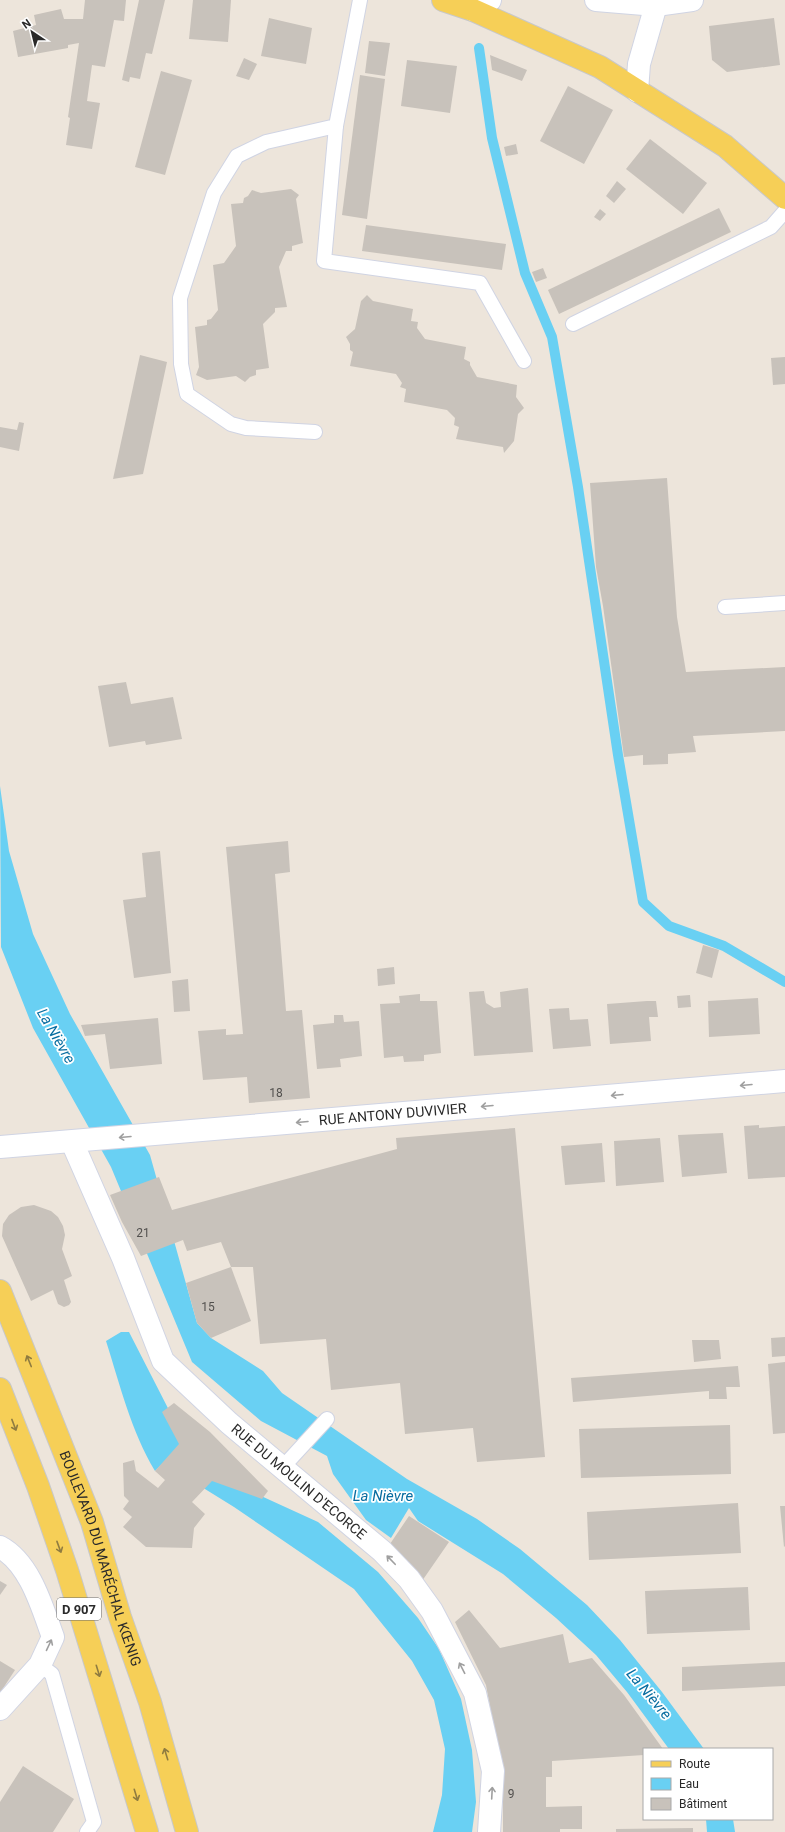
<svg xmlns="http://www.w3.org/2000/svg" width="785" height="1832" font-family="Roboto,sans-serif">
  <rect width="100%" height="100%" fill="#ede5db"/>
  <!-- water -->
  <g fill="#69d0f3">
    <path d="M0,786L9,851L33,934L70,1014L150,1155L197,1323L211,1338L263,1371L282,1393L407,1479L477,1519L520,1549L587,1605L620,1640L662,1692L704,1749H669L627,1692L596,1655L556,1618L503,1574L418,1521L409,1508L391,1538L366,1520L333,1474L327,1456L261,1421L192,1362L111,1167L33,1028L1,947Z"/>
    <path d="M121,1332H129L173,1418L250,1491L318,1522L378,1572L418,1618L439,1649L461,1699L472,1750L476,1802L472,1832H433L442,1795L445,1749L434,1700L412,1661L354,1589L234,1507L163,1463L155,1471C131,1431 120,1385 106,1341Z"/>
    <path d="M706,1819H733L735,1832H707Z"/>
  </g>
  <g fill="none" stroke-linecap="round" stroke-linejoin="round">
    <!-- stream -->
    <path stroke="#69d0f3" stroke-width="10" d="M479,48L492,138L525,273L552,337L578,487L618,755L643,902L669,926L724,946L785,982"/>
  </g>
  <!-- building -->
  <g fill="#c8c2bb">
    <path d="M85,0H126L124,21L114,20L105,67L92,65L87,101L100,103L92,149L66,145L70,118L68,117L79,43L68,45V48L18,57L13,31L36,25L34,15L61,9L64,19H83Z"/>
    <path d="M139,0H165L152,54L146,53L140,79L130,77L129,82L122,80Z"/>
    <path d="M193,0H231L228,42L189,39Z"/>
    <path d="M269,18L312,28L306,64L261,56Z"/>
    <path d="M774,18L780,65L727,72L712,60L709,26Z"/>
    <path d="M369,41L390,43L385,76L365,73Z"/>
    <path d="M490,55L527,70L522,81L492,70Z"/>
    <path d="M244,58L257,64L249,80L236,76Z"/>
    <path d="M407,60L457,66L450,113L401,106Z"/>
    <path d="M161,71L192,80L165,175L135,167Z"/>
    <path d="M360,75L385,79L367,219L342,215Z"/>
    <path d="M568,86L613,110L584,164L540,141Z"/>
    <path d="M650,139L707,183L683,214L626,169Z"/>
    <path d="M516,144L518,154L506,156L504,147Z"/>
    <path d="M617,181L626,189L614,203L606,196Z"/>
    <path d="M291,189L299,195L296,199L303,243L292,246V251H286L279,267L287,307L275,308V312L263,324L269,368L256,370V375L250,377L245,382L236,376L207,380L196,375L199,367L195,327L207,325V320L211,319L218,310L213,265L224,263L236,246L231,204L243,203L244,198L248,196L252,190L261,193Z"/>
    <path d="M719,208L731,232L559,314L548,290Z"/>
    <path d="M600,209L606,214L600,221L594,217Z"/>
    <path d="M366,225L506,244L502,270L362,251Z"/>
    <path d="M543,268L547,278L536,282L532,272Z"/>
    <path d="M367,295L373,301L413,309L411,321L418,322L417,328L425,339L466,347L464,359L470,362V365L477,377L517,385L516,397L524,408L518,414L514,441L504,453L503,447L456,439L459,427L454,425L455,418L447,410L404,402L406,389L400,387L402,383L396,374L350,366L353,352L350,350V344L346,337L355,329L361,301Z"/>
    <path d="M140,355L167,362L143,474L113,479Z"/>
    <path d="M785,357V384L773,385L771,358Z"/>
    <path d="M19,422L24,423L19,451L0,447V427L17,430Z"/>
    <path d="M667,478L677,617L686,672L785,667V731L693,736L696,752L668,754V764L643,765V755L624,757L603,606L596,567L590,483Z"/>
    <path d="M126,682L131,704L173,697L182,739L146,745L145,741L109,747L98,686Z"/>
    <path d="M288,841L290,872L275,874L286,1011L302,1010L310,1098L249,1103L247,1077L203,1080L198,1031L226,1029V1035L243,1034L226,847Z"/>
    <path d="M160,851L171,973L134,978L123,900L146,897L142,853Z"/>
    <path d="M703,945L719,950L712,978L696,973Z"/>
    <path d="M394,967L395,984L378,986L377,969Z"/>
    <path d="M188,979L190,1011L174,1012L172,981Z"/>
    <path d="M528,988L533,1052L474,1056L469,992L484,991L486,1003L494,1008L501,1007L500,992Z"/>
    <path d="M420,994V1001H437L441,1053L424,1055V1061L404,1062L403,1056L384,1058L380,1004L400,1003L399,996Z"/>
    <path d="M690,995L691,1007L678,1008L677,996Z"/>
    <path d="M758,998L760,1034L709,1037L708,1001Z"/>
    <path d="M647,1001H656L658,1017H649L651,1041L610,1044L607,1004Z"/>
    <path d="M569,1008L570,1020L588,1019L591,1046L553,1049L549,1009Z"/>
    <path d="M334,1015H343L344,1022L359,1021L362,1056L340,1059L341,1067L317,1069L313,1025L334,1023Z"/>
    <path d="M158,1018L162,1064L110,1069L105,1034L85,1036L81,1025Z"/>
    <path d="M759,1125V1128L785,1126V1177L748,1179L744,1126Z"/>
    <path d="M515,1128L545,1457L477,1462L473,1428L405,1434L400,1383L331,1390L326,1339L260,1344L253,1267H231L221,1242L187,1251L183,1240L141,1256L122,1222L110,1195L159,1177L172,1210L397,1149L396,1138Z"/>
    <path d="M723,1133L727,1173L682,1177L678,1135Z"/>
    <path d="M660,1138L664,1182L616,1186L614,1141Z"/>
    <path d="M602,1143L605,1182L565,1185L561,1146Z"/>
    <path d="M34,1205L51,1211L58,1217L63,1226L65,1235L62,1249L72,1276L64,1280L71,1302L69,1305L64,1307L58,1304L53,1290L31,1301L2,1236L3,1224L9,1215L21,1207Z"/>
    <path d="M231,1267L251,1321L211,1338L197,1323L186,1283Z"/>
    <path d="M785,1337V1356L772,1357L771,1338Z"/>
    <path d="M692,1340H719L721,1359L694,1362Z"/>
    <path d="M785,1362V1433L773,1434L768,1364Z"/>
    <path d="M738,1366L740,1387H726L727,1399H709V1391L573,1402L571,1378Z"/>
    <path d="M174,1403L210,1432L268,1491L262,1499L212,1481L192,1502L205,1514L194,1528L192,1548L146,1547L123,1527L132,1517L123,1509L129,1501L124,1496L123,1463L134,1460L136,1471L158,1488L165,1480L155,1471L179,1444L162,1412Z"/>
    <path d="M730,1425L731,1474L581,1478L579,1429Z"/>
    <path d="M738,1503L741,1553L589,1560L587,1512Z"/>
    <path d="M780,1506H785V1546L784,1547Z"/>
    <path d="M409,1516L449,1542L422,1581L402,1555L390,1544Z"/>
    <path d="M0,1581L7,1585L0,1595Z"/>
    <path d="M748,1587L750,1630L647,1634L645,1591Z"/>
    <path d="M469,1610L500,1648L563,1634L569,1663L592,1658L624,1695L663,1749H644V1755L552,1761V1777H546V1807L582,1806V1829H560V1832H503V1778L486,1685L455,1622Z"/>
    <path d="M0,1661L15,1670L0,1693Z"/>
    <path d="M785,1662V1686L682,1691V1667Z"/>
    <path d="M23,1766L74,1799L53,1832H0V1802Z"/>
    <path d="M693,1828V1832H616V1829Z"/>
  </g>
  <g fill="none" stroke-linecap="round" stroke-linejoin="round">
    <!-- service casing -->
    <g stroke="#d0d4e3" stroke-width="16">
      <g id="service">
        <path d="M336,126L324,261L480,283L524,361"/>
        <path d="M573,324L771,227L785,211"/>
        <path d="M315,432L246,428L231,424L187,394L181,364L180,298L214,193L237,156L266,142L336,126L360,0"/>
        <path d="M725,607L785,603"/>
        <path d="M282,1468L327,1419"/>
        <path d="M40,1665L52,1674L94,1822L87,1832"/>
      </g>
    </g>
    <!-- minor casing -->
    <g stroke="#d0d4e3" stroke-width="24">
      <g id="minor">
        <path d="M596,0L656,5L692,0"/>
        <path d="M473,10L490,0"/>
        <path d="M637,91L639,64L656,5"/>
        <path id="s1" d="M72,1142L123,1258L163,1361L229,1423L382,1551L409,1579L432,1611L475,1693L493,1771L489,1832"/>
        <path id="s2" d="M0,1147L785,1081"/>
        <path d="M0,1547C30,1563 42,1607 53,1637L40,1665L0,1709"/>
      </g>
    </g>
    <!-- primary casing -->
    <g stroke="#c8c8c8" stroke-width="24">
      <g id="primary">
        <path d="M443,0L473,10L600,67L725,146L785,198"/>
        <path id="s3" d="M0,1291L92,1522L120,1617L150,1702L187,1832"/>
        <path d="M0,1389L38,1486L67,1570L147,1832"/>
      </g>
    </g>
    <!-- service -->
    <use href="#service" stroke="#fff" stroke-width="14"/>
    <!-- minor -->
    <use href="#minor" stroke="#fff" stroke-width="22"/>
    <!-- primary -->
    <use href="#primary" stroke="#f6cf57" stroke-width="22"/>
  </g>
  <!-- one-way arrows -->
  <defs><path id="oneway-shaft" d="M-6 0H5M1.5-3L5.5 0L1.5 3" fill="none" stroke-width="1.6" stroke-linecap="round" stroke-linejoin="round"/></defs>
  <g stroke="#9f9f9f">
    <use href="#oneway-shaft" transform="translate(746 1085) rotate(175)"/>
    <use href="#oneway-shaft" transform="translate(617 1095) rotate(175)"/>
    <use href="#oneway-shaft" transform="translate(487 1106) rotate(175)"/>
    <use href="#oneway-shaft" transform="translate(302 1122) rotate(175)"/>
    <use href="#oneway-shaft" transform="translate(125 1137) rotate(175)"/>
    <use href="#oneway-shaft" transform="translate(391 1560) rotate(-134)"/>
    <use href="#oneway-shaft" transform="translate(49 1645) rotate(-65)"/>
    <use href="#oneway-shaft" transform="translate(462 1668) rotate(-117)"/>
    <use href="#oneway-shaft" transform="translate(492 1793) rotate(-87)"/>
  </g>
  <g stroke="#907c40">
    <use href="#oneway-shaft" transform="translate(29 1361) rotate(-112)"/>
    <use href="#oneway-shaft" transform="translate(14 1425) rotate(69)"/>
    <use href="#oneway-shaft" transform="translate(59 1547) rotate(70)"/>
    <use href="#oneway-shaft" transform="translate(98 1671) rotate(73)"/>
    <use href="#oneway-shaft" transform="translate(166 1754) rotate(-107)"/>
    <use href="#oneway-shaft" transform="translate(136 1795) rotate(73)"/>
  </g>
  <g text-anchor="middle" stroke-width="3.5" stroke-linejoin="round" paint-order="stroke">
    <!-- number labels -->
    <g font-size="12" fill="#52504e">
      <text x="276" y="1097">18</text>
      <text x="143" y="1237">21</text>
      <text x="208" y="1311">15</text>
      <text x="511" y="1798">9</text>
    </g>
    <!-- shield labels -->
    <rect fill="#fff" stroke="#6a6a6a" stroke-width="1" x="57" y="1598" width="44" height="22" rx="3"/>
    <g font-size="13" font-weight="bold" fill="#2a2a2a">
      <text x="79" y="1614">D 907</text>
    </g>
    <!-- street labels -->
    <g font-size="14" fill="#2a2a2a" stroke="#fff">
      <text dy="5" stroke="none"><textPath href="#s2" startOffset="394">RUE ANTONY DUVIVIER</textPath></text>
      <text dy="5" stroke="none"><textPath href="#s1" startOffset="419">RUE DU MOULIN D'ECORCE</textPath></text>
      <text dy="5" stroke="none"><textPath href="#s3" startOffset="286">BOULEVARD DU MARÉCHAL KŒNIG</textPath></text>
    </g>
    <!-- water labels -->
    <g font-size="15" font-style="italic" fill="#086da0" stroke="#fff">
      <text transform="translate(56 1036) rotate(60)" y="5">La Nièvre</text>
      <text x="383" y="1501">La Nièvre</text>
      <text transform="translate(649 1694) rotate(50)" y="5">La Nièvre</text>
    </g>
  </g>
  <!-- legend -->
  <rect x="643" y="1748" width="130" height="72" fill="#ffffff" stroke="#aaaaaa"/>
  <rect x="651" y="1761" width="20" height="6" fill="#f6cf57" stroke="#aaaaaa"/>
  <text x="679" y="1768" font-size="12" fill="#2a2a2a">Route</text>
  <rect x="651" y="1778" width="20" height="12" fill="#69d0f3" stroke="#aaaaaa"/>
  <text x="679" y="1788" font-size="12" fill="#2a2a2a">Eau</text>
  <rect x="651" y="1798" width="20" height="12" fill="#c8c2bb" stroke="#aaaaaa"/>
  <text x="679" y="1808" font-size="12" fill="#2a2a2a">Bâtiment</text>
  <!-- north arrow -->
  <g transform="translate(32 32) rotate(325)" stroke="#ffffff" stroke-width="3" paint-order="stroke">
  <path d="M0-3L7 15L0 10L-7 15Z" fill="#2a2a2a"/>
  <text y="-6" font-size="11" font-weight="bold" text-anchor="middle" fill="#2a2a2a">N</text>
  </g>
</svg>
